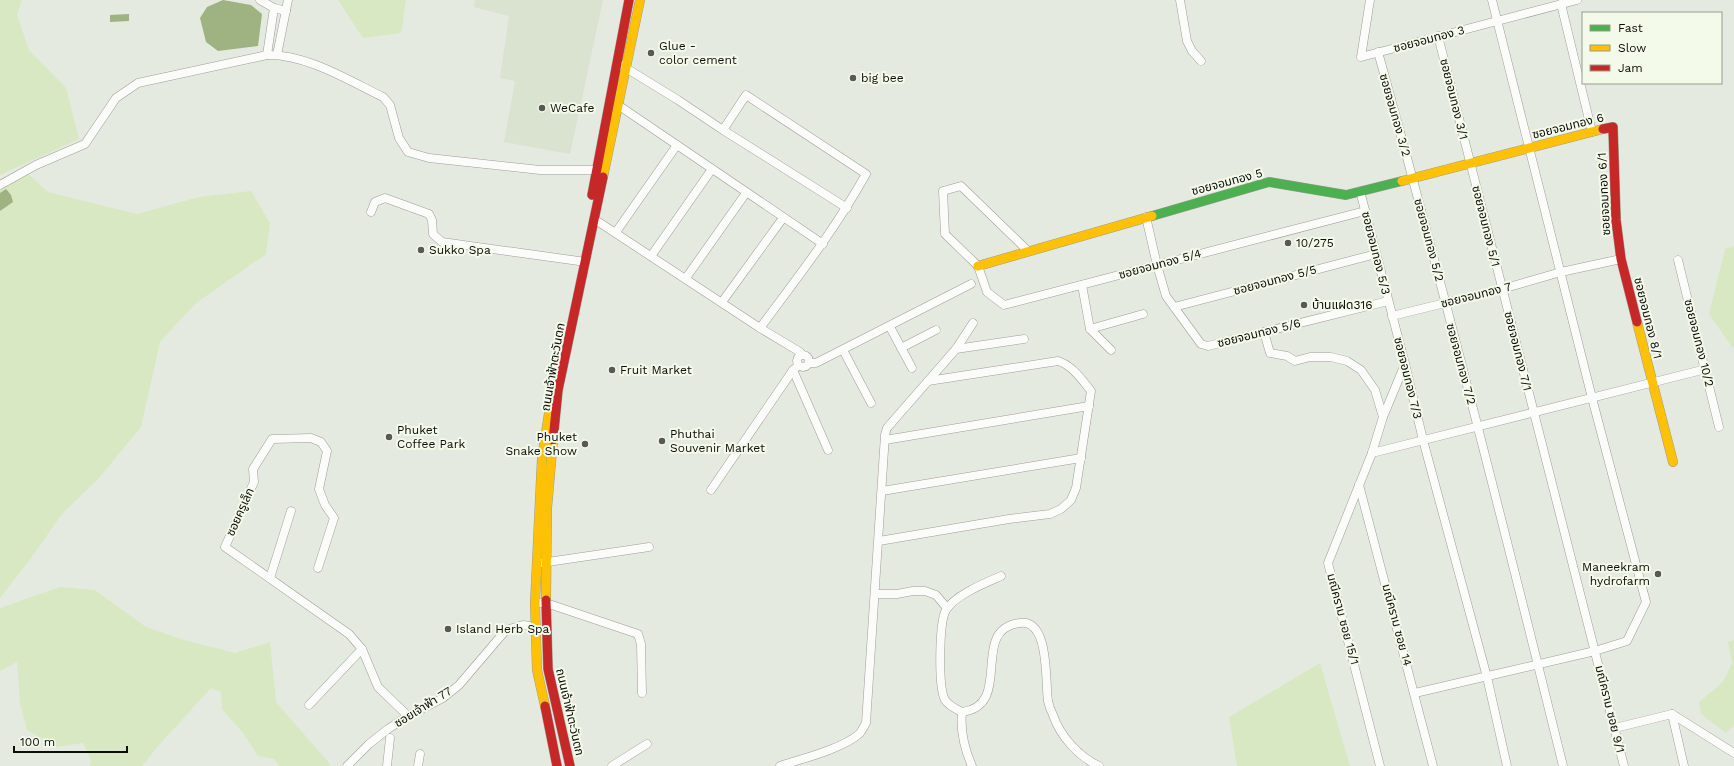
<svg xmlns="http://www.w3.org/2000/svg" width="1734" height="766" font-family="'Work Sans','Noto Sans Thai',sans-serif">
  <rect width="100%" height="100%" fill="#e5eae0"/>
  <!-- built -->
  <path fill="#dae2d0" d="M475,0H603L570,154L504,142L515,81L500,78L509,16L474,7Z"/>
  <!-- green -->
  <g fill="#d7e8c3">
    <path d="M0,0H22L17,15L29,50L66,88L79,139L0,175Z"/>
    <path d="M338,0H406L401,33L363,38Z"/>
    <path d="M25,171L48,192L137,214L199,197L251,191L270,223L266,254L196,303L160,342L141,427L99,478L62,514L31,558L0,598V182Z"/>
    <path d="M1734,246V350L1709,314L1725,249Z"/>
    <path d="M60,587L95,590L146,627L184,640L235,653L270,642L276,702L330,764L328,766H279L274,759L258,756L243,733L222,709L221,692L211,688L159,745L142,766H90L91,760L83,743L56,747L27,730L20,704L17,662L0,671V608Z"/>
    <path d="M1734,640V725L1726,733L1701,714L1699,702L1723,682L1732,663L1728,642Z"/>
    <path d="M1320,663L1350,766H1237L1229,717Z"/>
  </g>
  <!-- water -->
  <g fill="#9eb381">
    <path d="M223,0L251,5L262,14L258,46L218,51L206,42L200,18L207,7Z"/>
    <path d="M129,14V21L110,22V15Z"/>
    <path d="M6,189L11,195L13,202L0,211V193Z"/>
  </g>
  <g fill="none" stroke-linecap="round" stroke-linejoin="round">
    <!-- street casing -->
    <g stroke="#9b9e97" stroke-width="9">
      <g id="street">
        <path d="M260,0L274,8L286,11"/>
        <path d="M1180,0L1187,41L1192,51L1201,61"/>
        <path d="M1370,0L1361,57L1577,0"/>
        <path d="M1561,4L1592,132"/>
        <path d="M1438,36L1624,766"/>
        <path d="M1378,52C1444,289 1504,527 1563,766"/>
        <path d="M267,55L274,8"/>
        <path d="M277,55L288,0"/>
        <path d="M621,65L678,100L723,130L847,208"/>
        <path d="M618,105L823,244"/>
        <path d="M723,130L746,95L866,174C836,228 798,277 760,328"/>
        <path d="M0,185L36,165L85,144L116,98L138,83L267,55C306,54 348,80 383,97L390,105L399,138L408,152L429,158L540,170H596"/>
        <path d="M1360,191L1406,368L1423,440L1487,677L1507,766"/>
        <path d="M371,212L375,202L385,198L429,214L432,220L433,234L442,242L579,261"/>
        <path d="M1146,217L1157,265L1166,296L1201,344L1208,346L1388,301"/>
        <path d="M594,219L760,328L800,352L802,355"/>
        <path d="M616,232L677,145"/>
        <path d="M1028,251L961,186L943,191L945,234L978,266L987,292L1004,305L1365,211"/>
        <path d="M651,256L712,169"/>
        <path d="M1678,260L1719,427"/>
        <path d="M686,278L746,193"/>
        <path d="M1082,285L1090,329L1111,350"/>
        <path d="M722,302L783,218"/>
        <path d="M1174,307L1376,254"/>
        <path d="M1392,316L1502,289L1561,272L1621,259"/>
        <path d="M890,327L912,368"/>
        <path d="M1090,329L1143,314"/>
        <path d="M1264,332L1270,353L1287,356L1295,361L1310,357H1331L1347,361L1361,370L1375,390L1383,417L1372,453L1328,563L1380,766"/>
        <path d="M901,348L936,330"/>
        <path d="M956,349L1024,339"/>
        <path d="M843,350L871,403"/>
        <circle cx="803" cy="361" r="6"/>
        <path d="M810,363H816L971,284"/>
        <path d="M793,370L828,450"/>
        <path d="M1383,417L1405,364"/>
        <path d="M885,440L1089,406"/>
        <path d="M1372,453L1706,369"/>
        <path d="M1359,485L1433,766"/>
        <path d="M711,490L793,370L798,366"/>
        <path d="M882,491L1081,458"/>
        <path d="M879,541L1009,519L1050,514L1061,509L1071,500L1076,488L1091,391C1082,380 1072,365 1058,361L928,381"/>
        <path d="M541,563L649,547"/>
        <path d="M318,568L334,518L325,505L319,489L327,451L321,442L311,438L272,439L253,469L254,482L225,547L349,634L362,649L378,687L408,716"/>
        <path d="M1001,576C985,583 955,595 946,610C939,622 938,687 945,700C949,706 956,709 962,712C1015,705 968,629 1020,623C1050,619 1045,682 1048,701C1049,706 1051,711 1053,715C1060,736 1079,757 1099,766"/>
        <path d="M270,578L291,511"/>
        <path d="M875,594H897L913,591H925L936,595L947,608"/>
        <path d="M541,603H546L638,634L641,644L642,693"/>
        <path d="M1415,693L1595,651L1627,641L1646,602L1592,398L1492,0"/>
        <path d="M309,705L362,649"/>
        <path d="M962,712C960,732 964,748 972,766"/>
        <path d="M1672,714L1684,766"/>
        <path d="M1615,728L1672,714L1734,753"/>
        <path d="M347,766L369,744L388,729L408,716L443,698L459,685L506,630L523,625L536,627"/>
        <path d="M387,766L390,738"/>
        <path d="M418,766L420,754"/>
        <path d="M612,766L647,744"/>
        <path d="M780,766C801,759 842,749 859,734C862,731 864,726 866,723L885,435L887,428L956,349L973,323"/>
      </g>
    </g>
    <!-- fast casing -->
    <g stroke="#9b9e97" stroke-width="10">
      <path id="fast" d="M1152,216L1269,182L1346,195L1402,181"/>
    </g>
    <!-- slow casing -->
    <g stroke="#9b9e97" stroke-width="10">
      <g id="slow">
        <path d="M603,177L640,0"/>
        <path d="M1402,181L1603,129"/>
        <path d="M978,266L1152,216"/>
        <path d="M1637,322L1673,462"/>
        <path d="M546,600L547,508L553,440"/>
        <path d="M545,706L537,670L535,603L542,458L553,388"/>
      </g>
    </g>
    <!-- jam casing -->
    <g stroke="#9b9e97" stroke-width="10">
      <g id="jam">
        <path d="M1603,129L1613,127L1616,220L1621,259L1637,322"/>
        <path d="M592,195L629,0"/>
        <path d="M553,440L558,390L603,177"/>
        <path d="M546,600L548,669L570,766"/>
        <path d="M545,706L557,766"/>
      </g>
    </g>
    <!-- street -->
    <use href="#street" stroke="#fbfcfa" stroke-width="8"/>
    <!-- fast -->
    <use href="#fast" stroke="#4caf50" stroke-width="9"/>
    <!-- slow -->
    <use href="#slow" stroke="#ffc107" stroke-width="9"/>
    <!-- jam -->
    <use href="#jam" stroke="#c62828" stroke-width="9"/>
  </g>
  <!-- markers -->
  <g fill="#575a54" stroke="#f3faea" stroke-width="1.5">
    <circle cx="651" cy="53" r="4"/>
    <circle cx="853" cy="78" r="4"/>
    <circle cx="542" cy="108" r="4"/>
    <circle cx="1288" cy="243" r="4"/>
    <circle cx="421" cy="250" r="4"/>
    <circle cx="1304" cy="305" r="4"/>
    <circle cx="612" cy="370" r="4"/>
    <circle cx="389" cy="437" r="4"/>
    <circle cx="662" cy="441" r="4"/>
    <circle cx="585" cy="444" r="4"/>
    <circle cx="1658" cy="574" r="4"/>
    <circle cx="448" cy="629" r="4"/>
  </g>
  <g text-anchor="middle" stroke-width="4" stroke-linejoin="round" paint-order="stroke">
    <!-- street labels -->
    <g font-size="12" fill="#0b0d08" stroke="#f3faea">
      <text transform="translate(1429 39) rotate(-15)" y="4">ซอยจอมทอง 3</text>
      <text transform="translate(1454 99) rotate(76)" y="4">ซอยจอมทอง 3/1</text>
      <text transform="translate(1395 115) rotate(74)" y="4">ซอยจอมทอง 3/2</text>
      <text transform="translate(1568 126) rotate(-14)" y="4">ซอยจอมทอง 6</text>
      <text transform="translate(1227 182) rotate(-15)" y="4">ซอยจอมทอง 5</text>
      <text transform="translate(1604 194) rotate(-93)" y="4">ซอยจอมทอง 6/1</text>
      <text transform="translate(1486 226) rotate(76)" y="4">ซอยจอมทอง 5/1</text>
      <text transform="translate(1429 240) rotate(75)" y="4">ซอยจอมทอง 5/2</text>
      <text transform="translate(1376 253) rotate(76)" y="4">ซอยจอมทอง 5/3</text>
      <text transform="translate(1160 264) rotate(-15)" y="4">ซอยจอมทอง 5/4</text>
      <text transform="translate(1275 280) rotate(-15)" y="4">ซอยจอมทอง 5/5</text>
      <text transform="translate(1476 295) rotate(-14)" y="4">ซอยจอมทอง 7</text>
      <text transform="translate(1648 318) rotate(76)" y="4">ซอยจอมทอง 8/1</text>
      <text transform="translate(1259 333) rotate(-14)" y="4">ซอยจอมทอง 5/6</text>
      <text transform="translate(1699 343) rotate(76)" y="4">ซอยจอมทอง 10/2</text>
      <text transform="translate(1518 351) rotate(76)" y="4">ซอยจอมทอง 7/1</text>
      <text transform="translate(1461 364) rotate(75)" y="4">ซอยจอมทอง 7/2</text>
      <text transform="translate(553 367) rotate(-80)" y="4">ถนนเจ้าฟ้าตะวันตก</text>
      <text transform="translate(1408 378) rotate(76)" y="4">ซอยจอมทอง 7/3</text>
      <text transform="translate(240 512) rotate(-66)" y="4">ซอยครูเล็ก</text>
      <text transform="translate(1343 619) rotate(75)" y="4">มณีคราม ซอย 15/1</text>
      <text transform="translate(1397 625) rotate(75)" y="4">มณีคราม ซอย 14</text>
      <text transform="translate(423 707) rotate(-32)" y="4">ซอยเจ้าฟ้า 77</text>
      <text transform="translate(1610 709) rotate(76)" y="4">มณีคราม ซอย 9/1</text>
      <text transform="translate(570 712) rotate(77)" y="4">ถนนเจ้าฟ้าตะวันตก</text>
    </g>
    <!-- poi labels -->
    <g font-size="12" fill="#0b0d08" stroke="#f3faea" text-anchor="start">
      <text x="659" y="50">Glue -<tspan x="659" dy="14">color cement</tspan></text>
      <text x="861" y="82">big bee</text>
      <text x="550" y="112">WeCafe</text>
      <text x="1296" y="247">10/275</text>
      <text x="429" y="254">Sukko Spa</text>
      <text x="1312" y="309">บ้านแฝด316</text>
      <text x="620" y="374">Fruit Market</text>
      <text x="397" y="434">Phuket<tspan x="397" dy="14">Coffee Park</tspan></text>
      <text x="670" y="438">Phuthai<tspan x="670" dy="14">Souvenir Market</tspan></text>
      <text x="577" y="441" text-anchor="end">Phuket<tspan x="577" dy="14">Snake Show</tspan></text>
      <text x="1650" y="571" text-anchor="end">Maneekram<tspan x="1650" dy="14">hydrofarm</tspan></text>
      <text x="456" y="633">Island Herb Spa</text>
    </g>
  </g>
  <!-- legend -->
  <rect x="1582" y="12" width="140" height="72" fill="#f3faea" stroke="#969b90"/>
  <rect x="1590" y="25" width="20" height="6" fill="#4caf50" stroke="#969b90"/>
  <text x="1618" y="32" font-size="12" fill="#0b0d08">Fast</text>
  <rect x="1590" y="45" width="20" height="6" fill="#ffc107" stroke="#969b90"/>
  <text x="1618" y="52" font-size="12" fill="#0b0d08">Slow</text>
  <rect x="1590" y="65" width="20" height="6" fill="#c62828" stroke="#969b90"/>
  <text x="1618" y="72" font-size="12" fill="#0b0d08">Jam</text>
  <!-- scale -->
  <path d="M14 746v6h113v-6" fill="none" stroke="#0b0d08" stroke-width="2"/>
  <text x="20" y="746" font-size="12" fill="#0b0d08" stroke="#f3faea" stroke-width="3" paint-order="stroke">100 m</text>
</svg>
